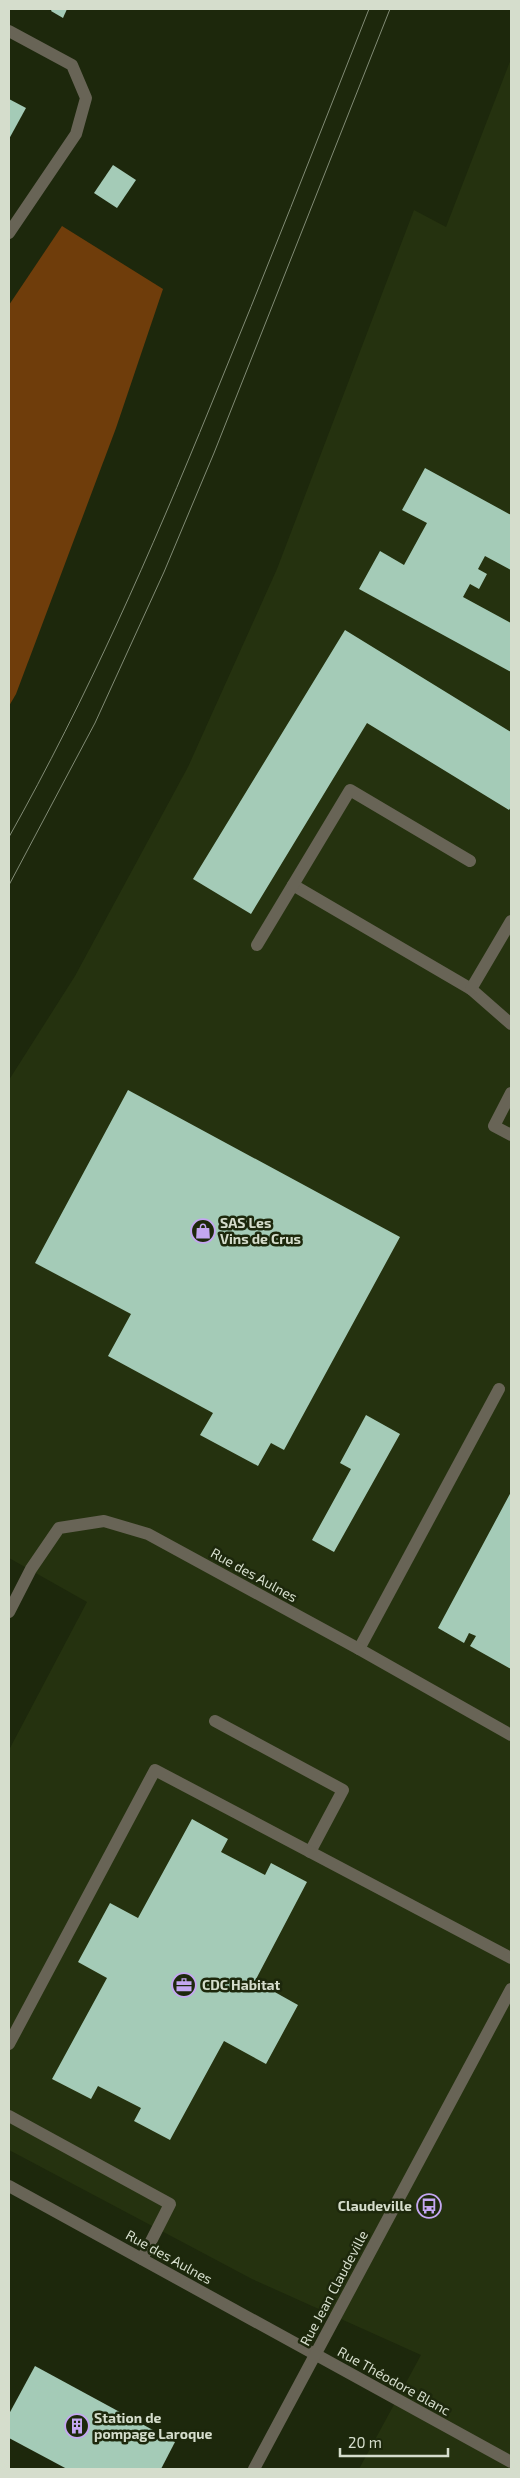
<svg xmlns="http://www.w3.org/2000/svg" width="520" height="2478" font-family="'Exo 2',sans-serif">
  <rect width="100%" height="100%" fill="#1d280c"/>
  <!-- built -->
  <path fill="#25320f" d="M511,59V2469H359L421,2355L252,2279L9,2150V1750L87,1602L9,1558V1080L75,976L188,767L277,569L414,210L446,227Z"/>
  <!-- green -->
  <path fill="#6f3d0b" d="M62,226L163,289L116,428L16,694L9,706V305Z"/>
  <!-- building -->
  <g fill="#a4cbb7">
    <path d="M52,9H67L63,18L51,11Z"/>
    <path d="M9,99L26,108L9,139Z"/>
    <path d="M113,165L136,180L117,208L94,193Z"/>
    <path d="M425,468L511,515V570L485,556L478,569L487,574L479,589L470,584L463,597L511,623V672L359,589L380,551L404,565L427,523L402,510Z"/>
    <path d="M345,630L511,732V807L509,810L367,723L251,914L193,879Z"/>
    <path d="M128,1090L400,1237L284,1450L271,1443L258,1466L200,1435L213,1413L108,1356L131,1314L35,1263Z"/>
    <path d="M366,1415L400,1434L334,1552L312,1540L351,1469L340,1463Z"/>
    <path d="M511,1492V1669L470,1646L476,1636L469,1633L464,1643L438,1628Z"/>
    <path d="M192,1819L228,1839L221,1852L265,1875L271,1863L307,1882L255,1981L298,2005L266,2064L224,2041L170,2140L134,2121L141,2108L98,2086L91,2099L52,2079L107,1978L78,1962L110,1903L138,1918Z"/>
    <path d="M432,2198L439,2201L430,2217L423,2214Z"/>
    <path d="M35,2366L175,2442L161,2469H67L9,2438V2414Z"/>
  </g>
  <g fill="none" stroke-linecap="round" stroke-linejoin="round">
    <!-- lane -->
    <g stroke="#686456" stroke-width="12">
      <path d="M293,885L471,989L511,1024"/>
      <path d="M257,945L350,790L470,861"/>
      <path d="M511,1093L494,1126L511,1135"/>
      <path d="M359,1649L499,1389"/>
      <path d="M215,1721L343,1790L310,1852"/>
      <path d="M9,2044L155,1770L511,1958"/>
      <path d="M9,2116L170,2204L142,2259"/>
    </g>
    <!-- street -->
    <g stroke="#686456" stroke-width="12">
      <path d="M9,31L72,65L86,98L76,134L9,233"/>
      <path d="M471,989L511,921"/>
      <path d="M9,1612L31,1569L59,1528L104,1521L148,1534L359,1649L511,1735"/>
      <path d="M9,2186L511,2462"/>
      <path d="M254,2469L511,1989"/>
    </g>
    <!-- tram -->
    <g stroke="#818b75" stroke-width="1">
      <path d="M9,837C87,698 151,552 211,405C265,274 317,141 369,9"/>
      <path d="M9,885L95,723L164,572L214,453L390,9"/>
    </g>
  </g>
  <!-- icons -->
  <defs>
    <g id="shop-ring" transform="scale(1.25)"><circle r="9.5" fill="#1d280c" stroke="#c4a7f1" stroke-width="1.5"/><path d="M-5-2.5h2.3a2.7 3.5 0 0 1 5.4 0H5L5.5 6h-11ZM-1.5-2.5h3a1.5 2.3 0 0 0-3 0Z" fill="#c4a7f1"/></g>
    <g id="office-ring" transform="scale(1.25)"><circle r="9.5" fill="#1d280c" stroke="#c4a7f1" stroke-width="1.5"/><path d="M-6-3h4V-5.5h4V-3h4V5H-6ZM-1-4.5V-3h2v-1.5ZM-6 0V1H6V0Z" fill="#c4a7f1"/></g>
    <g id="bus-ring" transform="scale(1.25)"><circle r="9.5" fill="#1d280c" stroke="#c4a7f1" stroke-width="1.5"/><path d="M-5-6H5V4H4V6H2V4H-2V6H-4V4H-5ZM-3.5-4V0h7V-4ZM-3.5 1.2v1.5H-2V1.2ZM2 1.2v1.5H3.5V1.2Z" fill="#c4a7f1"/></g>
    <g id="building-ring" transform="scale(1.25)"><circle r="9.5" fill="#1d280c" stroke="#c4a7f1" stroke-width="1.5"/><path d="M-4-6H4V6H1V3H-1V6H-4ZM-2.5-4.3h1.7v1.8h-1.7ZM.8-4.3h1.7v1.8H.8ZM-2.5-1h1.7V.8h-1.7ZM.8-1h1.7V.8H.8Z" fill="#c4a7f1"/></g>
  </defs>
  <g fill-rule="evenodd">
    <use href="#shop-ring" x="203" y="1231"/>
    <use href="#office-ring" x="184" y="1985"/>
    <use href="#bus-ring" x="429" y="2206"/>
    <use href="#building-ring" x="77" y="2426"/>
  </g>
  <g text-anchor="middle" stroke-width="5" stroke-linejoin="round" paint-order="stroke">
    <!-- poi labels -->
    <g font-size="14" font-weight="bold" fill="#d5ddcc" stroke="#1d280c" text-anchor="start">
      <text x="220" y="1228">SAS Les<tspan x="220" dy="16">Vins de Crus</tspan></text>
      <text x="202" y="1990">CDC Habitat</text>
      <text x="412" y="2211" text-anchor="end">Claudeville</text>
      <text x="94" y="2423">Station de<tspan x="94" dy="16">pompage Laroque</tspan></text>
    </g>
    <!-- street labels -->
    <g font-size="14" fill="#d5ddcc" stroke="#1d280c">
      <text transform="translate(254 1575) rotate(29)" y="5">Rue des Aulnes</text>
      <text transform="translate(169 2257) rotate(29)" y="5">Rue des Aulnes</text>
      <text transform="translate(334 2288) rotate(-62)" y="5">Rue Jean Claudeville</text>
      <text transform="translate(394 2381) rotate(29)" y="5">Rue Théodore Blanc</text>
    </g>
  </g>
  <!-- border -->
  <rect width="520" height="2478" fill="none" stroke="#d5ddcc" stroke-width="20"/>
  <!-- scale -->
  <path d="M340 2448v8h108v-8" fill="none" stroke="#d5ddcc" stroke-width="2.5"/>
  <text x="348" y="2448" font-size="15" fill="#d5ddcc" stroke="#1d280c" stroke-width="4" paint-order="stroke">20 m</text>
</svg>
